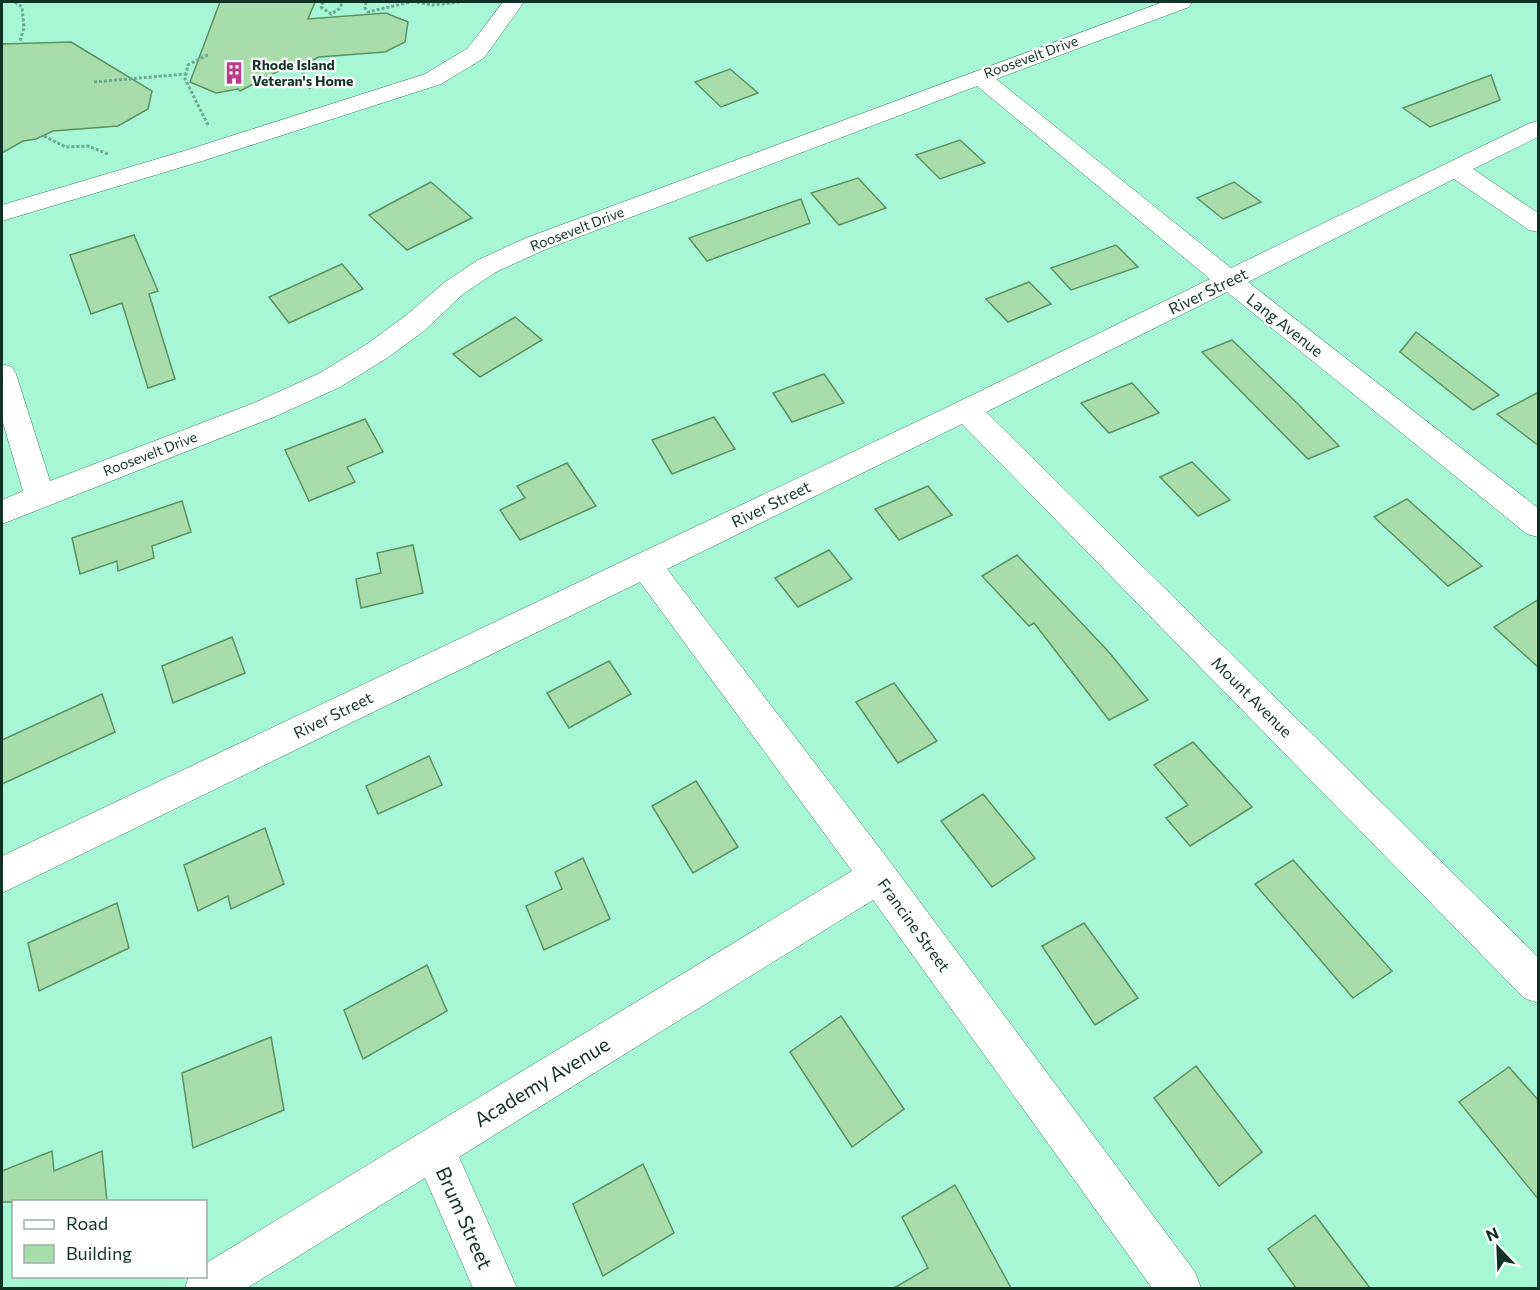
<svg xmlns="http://www.w3.org/2000/svg" width="1540" height="1290" font-family="Commissioner,sans-serif">
  <rect width="100%" height="100%" fill="#a7f7d6"/>
  <!-- building -->
  <g fill="#a6ddaa" stroke="#5c9161" stroke-width="1.5">
    <path d="M220,2H315L308,19L386,13L408,22L405,42L385,52L319,57L309,62L292,64L240,91L238,89L216,93L190,82Z"/>
    <path d="M71,42L152,91L148,109L118,126L53,131L36,139L23,141L2,153V44Z"/>
    <path d="M730,69L758,93L721,107L695,82Z"/>
    <path d="M1491,75L1500,100L1430,127L1403,108Z"/>
    <path d="M960,140L985,163L940,179L916,155Z"/>
    <path d="M858,178L886,208L839,225L811,193Z"/>
    <path d="M431,182L472,218L407,250L369,215Z"/>
    <path d="M1234,182L1261,202L1223,219L1197,198Z"/>
    <path d="M801,199L810,223L707,261L689,238Z"/>
    <path d="M134,235L158,291L149,294L175,379L148,388L122,303L91,314L70,255Z"/>
    <path d="M1116,245L1138,267L1071,290L1051,268Z"/>
    <path d="M342,264L363,289L289,323L269,297Z"/>
    <path d="M1029,282L1051,304L1008,322L986,299Z"/>
    <path d="M515,317L542,340L480,377L453,354Z"/>
    <path d="M1416,332L1499,395L1473,410L1400,352Z"/>
    <path d="M1232,340L1297,403L1339,446L1308,459L1202,352Z"/>
    <path d="M824,374L844,403L792,422L773,393Z"/>
    <path d="M1132,383L1159,413L1109,433L1081,403Z"/>
    <path d="M1539,392V446L1497,414Z"/>
    <path d="M714,417L735,449L672,474L652,440Z"/>
    <path d="M365,419L383,452L347,467L355,482L309,501L285,450Z"/>
    <path d="M1192,462L1230,500L1198,516L1160,477Z"/>
    <path d="M567,463L596,506L520,540L500,510L525,498L517,486Z"/>
    <path d="M928,486L952,515L899,540L875,509Z"/>
    <path d="M1407,499L1482,566L1448,586L1374,517Z"/>
    <path d="M182,501L191,532L152,546L154,558L118,571L117,561L80,574L72,538Z"/>
    <path d="M413,545L423,593L361,608L356,579L381,573L377,553Z"/>
    <path d="M829,550L852,579L798,607L775,578Z"/>
    <path d="M1017,555L1108,651L1148,700L1109,720L1034,623L1029,626L982,576Z"/>
    <path d="M1539,599V668L1494,627Z"/>
    <path d="M232,637L245,673L173,703L162,666Z"/>
    <path d="M609,661L631,694L569,728L547,693Z"/>
    <path d="M894,683L937,741L898,763L856,702Z"/>
    <path d="M102,694L115,732L2,784V740Z"/>
    <path d="M1193,742L1252,807L1190,846L1166,818L1188,805L1154,765Z"/>
    <path d="M429,756L442,785L378,814L366,786Z"/>
    <path d="M696,781L738,847L693,873L652,806Z"/>
    <path d="M983,794L1035,858L992,887L941,821Z"/>
    <path d="M265,828L284,884L231,909L228,896L198,911L184,865Z"/>
    <path d="M583,858L610,919L544,950L526,906L562,889L555,872Z"/>
    <path d="M1293,860L1392,971L1353,998L1255,884Z"/>
    <path d="M117,903L129,948L39,991L28,943Z"/>
    <path d="M1084,923L1138,998L1095,1025L1042,946Z"/>
    <path d="M427,965L447,1011L363,1059L344,1010Z"/>
    <path d="M841,1016L904,1109L852,1147L790,1052Z"/>
    <path d="M271,1037L284,1110L193,1148L182,1073Z"/>
    <path d="M1196,1066L1262,1152L1219,1186L1154,1098Z"/>
    <path d="M1509,1067L1539,1101V1200L1459,1102Z"/>
    <path d="M52,1151L54,1171L102,1151L107,1202H2V1171Z"/>
    <path d="M643,1164L674,1233L603,1276L573,1204Z"/>
    <path d="M955,1185L1011,1288H894L928,1268L902,1217Z"/>
    <path d="M1315,1215L1370,1288H1296L1268,1249Z"/>
  </g>
  <g fill="none" stroke-linecap="round" stroke-linejoin="round">
    <!-- minor casing -->
    <g stroke="#308164" stroke-width="1">
      <g id="minor">
        <path d="M503,2H524L484,58L441,84L202,161L2,221V205L184,151L425,74L468,48Z"/>
        <path d="M1163,2H1192L1189,7L996,79L1231,268L1530,123L1538,121V137L1473,169L1538,213V232L1529,230L1454,179L1248,282L1538,508V537L1527,534L1227,292L986,412L1538,957V1003L1524,998L962,424L667,569L891,863L1195,1272L1201,1288H1152L873,900L459,1157L517,1288H473L425,1178L247,1288H185L189,1276H206V1263L852,871L640,582L2,893V856L956,403L1210,279L977,86L544,250L496,272L463,294L424,331L387,358L340,387L274,417L2,524V500L23,491L2,419V364L12,367L16,374L50,481L254,403L320,373L367,344L404,317L445,282L478,260L526,238Z"/>
      </g>
    </g>
    <!-- path -->
    <g stroke="#6caa91" stroke-width="3" stroke-dasharray="3 2" stroke-linecap="butt">
      <path d="M15,2L22,7L24,28L20,41"/>
      <path d="M323,2L321,7L331,14L339,9L343,2"/>
      <path d="M366,2L365,8L368,12L410,2"/>
      <path d="M417,2L432,5L460,2"/>
      <path d="M302,63V72L311,91"/>
      <path d="M94,82L186,74"/>
      <path d="M208,125L185,79L188,65L209,54"/>
      <path d="M44,136L66,147L88,146L108,154"/>
    </g>
    <!-- minor -->
    <use href="#minor" fill="#fff" fill-rule="evenodd"/>
  </g>
  <!-- icons -->
  <defs>
    <g id="building-bare" transform="scale(1.8)"><path d="M-4-6H4V6H1V3H-1V6H-4ZM-2.5-4.3h1.7v1.8h-1.7ZM.8-4.3h1.7v1.8H.8ZM-2.5-1h1.7V.8h-1.7ZM.8-1h1.7V.8H.8Z" fill="#bb3d8a" stroke="#fff" stroke-width="2.5" paint-order="stroke"/></g>
  </defs>
  <g fill-rule="evenodd">
    <use href="#building-bare" x="234" y="73"/>
  </g>
  <g text-anchor="middle" stroke-width="4.5" stroke-linejoin="round" paint-order="stroke">
    <!-- far-street labels -->
    <g font-size="14" fill="#103125" stroke="#fff">
      <text transform="translate(1031 57) rotate(-20)" y="5">Roosevelt Drive</text>
      <text transform="translate(577 229) rotate(-21)" y="5">Roosevelt Drive</text>
      <text transform="translate(150 454) rotate(-21)" y="5">Roosevelt Drive</text>
    </g>
    <!-- far-poi labels -->
    <g font-size="14" font-weight="bold" fill="#103125" stroke="#fff" text-anchor="start">
      <text x="252" y="70">Rhode Island<tspan x="252" dy="16">Veteran's Home</tspan></text>
    </g>
    <!-- street labels -->
    <g font-size="16" fill="#103125" stroke="#fff">
      <text transform="translate(1208 291) rotate(-26)" y="6">River Street</text>
      <text transform="translate(1285 325) rotate(38)" y="6">Lang Avenue</text>
      <text transform="translate(771 504) rotate(-26)" y="6">River Street</text>
      <text transform="translate(1252 697) rotate(45)" y="6">Mount Avenue</text>
      <text transform="translate(333 715) rotate(-26)" y="6">River Street</text>
      <text transform="translate(914 925) rotate(54)" y="6">Francine Street</text>
    </g>
    <!-- near-street labels -->
    <g font-size="20" fill="#103125" stroke="#fff">
      <text transform="translate(542 1082) rotate(-31)" y="7">Academy Avenue</text>
      <text transform="translate(464 1218) rotate(66)" y="7">Brum Street</text>
    </g>
  </g>
  <!-- border -->
  <rect width="1540" height="1290" fill="none" stroke="#103125" stroke-width="6"/>
  <!-- legend -->
  <rect x="12" y="1200" width="195" height="78" fill="#ffffff" stroke="#9fada8" stroke-width="1.5"/>
  <rect x="24" y="1220" width="30" height="9" fill="#ffffff" stroke="#9fada8" stroke-width="1.5"/>
  <text x="66" y="1230" font-size="18" fill="#103125">Road</text>
  <rect x="24" y="1245" width="30" height="18" fill="#a6ddaa" stroke="#9fada8" stroke-width="1.5"/>
  <text x="66" y="1260" font-size="18" fill="#103125">Building</text>
  <!-- north arrow -->
  <g transform="translate(1498 1248) rotate(337)" stroke="#ffffff" stroke-width="4.5" paint-order="stroke">
  <path d="M0-4.5L10 22L0 15L-10 22Z" fill="#103125"/>
  <text y="-9" font-size="16" font-weight="bold" text-anchor="middle" fill="#103125">N</text>
  </g>
</svg>
